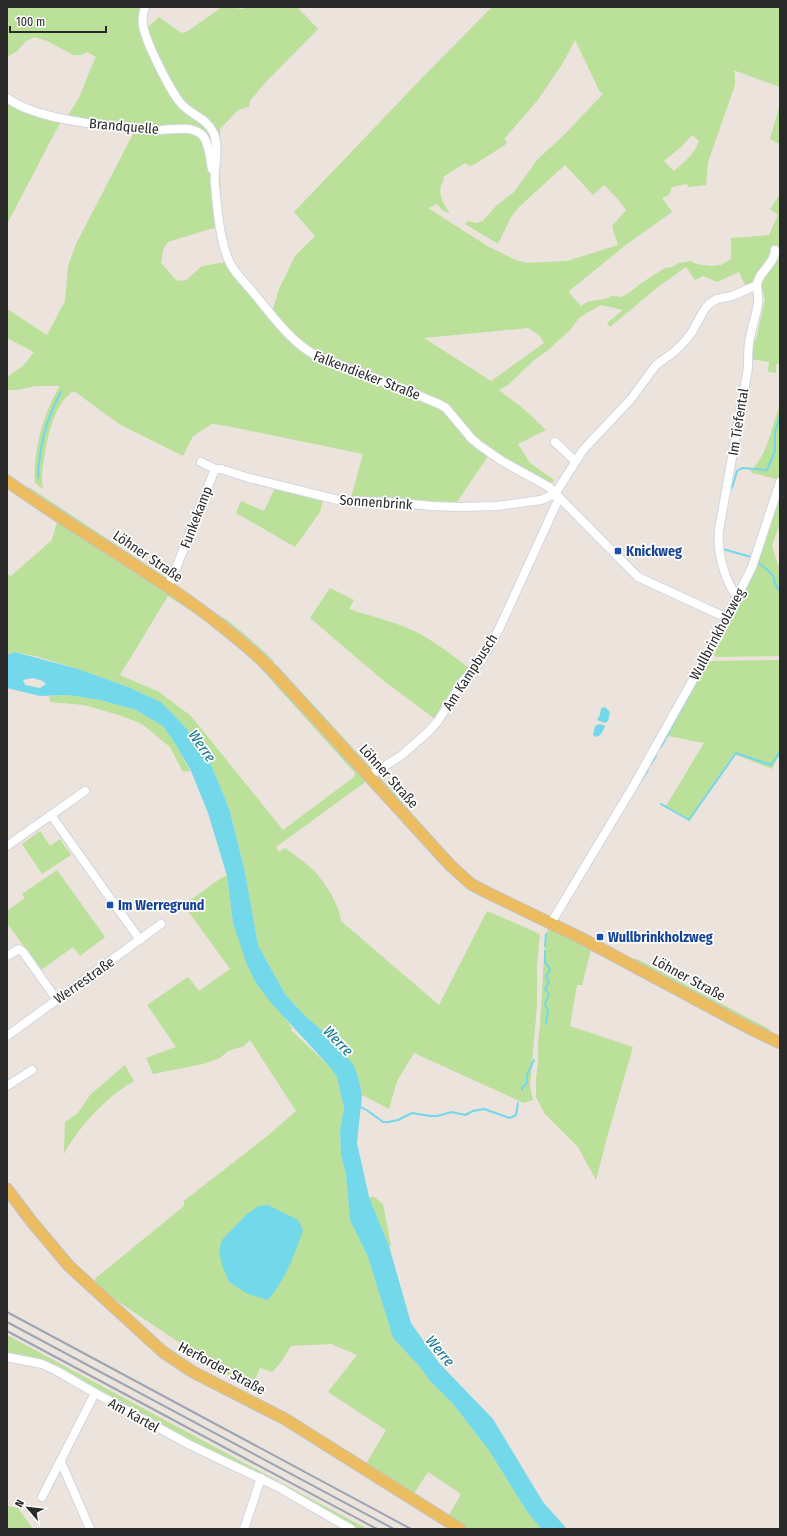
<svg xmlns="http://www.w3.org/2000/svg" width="787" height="1536" font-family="'Fira Sans Condensed',sans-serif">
  <rect width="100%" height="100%" fill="#ebe3dc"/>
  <!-- green -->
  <g fill="#bae09a" fill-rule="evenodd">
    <path d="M7,7H140L139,18L146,29L159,17L181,33L188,31L222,7L244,9L247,7H297L318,29L265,83L250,101L249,107L238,110L220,129C221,162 218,196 224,229C226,238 227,248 231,256C242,276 257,292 273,309L279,289L295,256L315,236L294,212L421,79L492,7H780V87L733,70L735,74V85L708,162L706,185L688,187L687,184L672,187L669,195L662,198L672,212L627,244L569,291L570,294L581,306L587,302L609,298L611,296L621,297L629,293L640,284L665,268L672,267L679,263L691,261L696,264L711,266L721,265L731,259V238L769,235L778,215L770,209L780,194V364H776V373L768,372L769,362L751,359V340H756L765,299L761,284L746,287L739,272L717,282L703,276L695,280L686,267L659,286L610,327L607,323L623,310L601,305L580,317L570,330L547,351L534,360L508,385L499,390L525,410L546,430L518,444L530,463L554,480L550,486L492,450L455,505L351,498L363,454L227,426L212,424L193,436L183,456L119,424L74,391C51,403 44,453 42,476C41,481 43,484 43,489L35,483C33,452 43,413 60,386H35L18,390H7V377L24,365L34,352L7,338V309L47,335L65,301L68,266L76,244L134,132L65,122C69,111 77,103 81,93C86,81 90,69 96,57L87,52L81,55H73L49,42L35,37L26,41L17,51L7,57ZM575,40L600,92L603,94L565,134L537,160L514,192L496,206L483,221L476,223L468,221L465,224L498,244L511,217L519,207L565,165L593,195L604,185L617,198L626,210L612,226L618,245L567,261L527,263L516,260L489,247L428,208L437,204L442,210L449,213V212C442,201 436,192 444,180L443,177L465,163L470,166L475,164L505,145L507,142L504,139L537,101L563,63ZM692,135L699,141C694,155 684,162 674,171L664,161L681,147ZM217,227L226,262L202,266L186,280L177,281L161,263L163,250L168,242ZM528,328L539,335L544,343L491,381L424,338Z"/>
    <path d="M7,101L61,121L7,224Z"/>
    <path d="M780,104V152L779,144L770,139Z"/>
    <path d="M780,404V477L779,480L750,472C769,452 771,429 780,404Z"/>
    <path d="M29,487L168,579V581L28,490Z"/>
    <path d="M275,488L323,500L320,512L295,547L236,513L241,501L264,511Z"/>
    <path d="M780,498V523L772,546L778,565L780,567V656L716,657L713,654L749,584Z"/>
    <path d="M57,522L169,592L248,651L368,780L276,847L279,852L285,848C293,854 302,860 310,867C322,877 340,905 341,921L439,1005L487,911L540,934L537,965V1006L530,1086L533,1100L524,1103L414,1053L397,1081L389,1109L362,1095L359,1080L336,1042L305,1016L285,994L258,945L245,872L229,808L209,760L187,729L161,702L128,687L78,669L35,656L15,652L7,655V574L11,576L52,540ZM168,596L200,617L253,660L355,773L354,777L283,830L191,716L159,692L120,675Z"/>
    <path d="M330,588L354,600L349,609C373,617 400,623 422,635C439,645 455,657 470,669L435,719L384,681L310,618Z"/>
    <path d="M210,610C234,622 254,643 274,661L269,663Z"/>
    <path d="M780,660V753L772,769L734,754L689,819L666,806L704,743L668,736L709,661Z"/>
    <path d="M277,665L373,770L370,771L276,668Z"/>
    <path d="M68,695L100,700L136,710L163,726L176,745L190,771L183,772L170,747L142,724L119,715L84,705L50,702L49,696Z"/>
    <path d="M378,775L448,854L450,858L376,777Z"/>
    <path d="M40,831L50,846L60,839L71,855L42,874L22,844Z"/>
    <path d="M57,870L105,937L80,956L73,947L41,970L7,923V911L25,898L22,894Z"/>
    <path d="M227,876L233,923L272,1004L282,1014L292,1028L291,1030L329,1066L337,1077L344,1108L340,1130L341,1155L346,1175L350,1220L368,1257L393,1338L420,1367L430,1381L453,1404L488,1449L526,1510L541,1529H468L448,1517L461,1494L428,1472L413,1495L366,1464L386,1430L328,1392L357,1355L331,1344L291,1346L281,1362L272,1372L260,1368L250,1390L98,1288L94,1283L96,1278L184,1206V1201L266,1137L296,1111L250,1040L244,1046L228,1051L220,1058L203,1064L153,1074L146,1058L176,1047L147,1005L188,977L199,991L230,969L188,911L178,909L221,878Z"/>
    <path d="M549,927L591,950L582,985H577L570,1026L633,1047L608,1134L596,1180L578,1147L545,1114L536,1097V1079L538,1060V1042L540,1025L544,957L546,935Z"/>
    <path d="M634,959H637L769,1029L770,1033H768L634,961Z"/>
    <path d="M125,1065L134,1081C105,1098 80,1125 64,1154L65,1122L78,1113L90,1095Z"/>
    <path d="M369,1197H374L383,1204L391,1246H389Z"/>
    <path d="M7,1335L367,1529H357L332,1515L277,1482L180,1436L114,1400L64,1369L33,1358L7,1354Z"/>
    <path d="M7,1506L18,1508L33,1529H7Z"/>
  </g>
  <!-- water -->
  <g fill="#72d8ea" fill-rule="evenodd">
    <path d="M15,652L78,669L128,687L161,702L187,729L209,760L229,808L245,872L258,945L285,994L305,1016L336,1042L354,1066L359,1080L362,1095L357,1143L369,1197L389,1246L411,1323L439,1363L493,1419L543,1502L567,1529H541L526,1510L488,1449L453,1404L430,1381L420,1367L393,1338L368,1257L350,1220L346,1175L341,1155L340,1130L344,1108L337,1077L329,1066L272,1004L256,983L247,965L233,923L227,876L208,813L191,771L176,745L163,726L136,710L100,700L68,695L40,696L7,688V655ZM33,678L43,681L46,684L40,688L25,685L23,680Z"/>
    <path d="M605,707L610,712L608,721L605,723L597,720L600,715L601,708Z"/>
    <path d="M599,724L604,725L605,727C603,731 601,736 596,737L593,735L595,726Z"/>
    <path d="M268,1205L298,1220L303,1230C295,1254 285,1280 268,1300L248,1294L229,1282L222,1265L219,1251L222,1240L247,1214L259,1206Z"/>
  </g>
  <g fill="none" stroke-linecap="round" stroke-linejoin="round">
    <!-- stream -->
    <g stroke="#72d8ea" stroke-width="2">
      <path d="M38,478C39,446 46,419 61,392"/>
      <path d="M732,488L737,471L742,468L767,470L775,451V432L780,416"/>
      <path d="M723,549L751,557"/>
      <path d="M757,564V562C763,566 769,570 773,576C776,582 773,584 780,591"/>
      <path d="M740,600L754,572"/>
      <path d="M661,747L706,664"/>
      <path d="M651,764L656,756"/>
      <path d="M641,781L648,770"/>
      <path d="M661,804L689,820L736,753L771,765L780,752"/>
      <path d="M545,946L546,934"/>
      <path d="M545,951V963L549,967L550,970L546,976L549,982L545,989L549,994L545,1004L548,1011L546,1024"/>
      <path d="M522,1090V1088L527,1083V1075L534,1060"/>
      <path d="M359,1106L368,1111L383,1122H388L398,1120L412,1113L430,1116H437L452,1112L465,1115L473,1111L484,1109L510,1118L516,1115L518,1103"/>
    </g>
    <!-- minor casing -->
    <g stroke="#d1d6e2" stroke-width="10">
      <g id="minor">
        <path d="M145,7C143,13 142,19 143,25C145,41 169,88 179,101C190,116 206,116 214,134C220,149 213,169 215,185C217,207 220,246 231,265C236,274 245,283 252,291C271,314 293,346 321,358L410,392L439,404L446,408L471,438L479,445L502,461L549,487L638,577L727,618"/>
        <path d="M7,98C39,122 118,127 159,130C173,130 189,125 201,134C209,140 210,159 212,169"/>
        <path d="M555,442L575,461"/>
        <path d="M201,462L215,469H221L249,478L342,501L391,502L432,506L460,507L497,506L541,500L555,494"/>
        <path d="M555,494L583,450L631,399L656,365L674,352L685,341L692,332L704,310L709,304L717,299L732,296L757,285"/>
        <path d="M167,587L173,576L215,469"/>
        <path d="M737,597C724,579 717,552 719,530L748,368C748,359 748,351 749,343C751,329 756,317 758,303C759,297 757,291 757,285C757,274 776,262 775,250"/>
        <path d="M369,776L402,755L428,732L438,721L463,681L482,660L499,629L559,498"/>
        <path d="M51,815L140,940"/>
        <path d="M7,846L85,791"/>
        <path d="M551,923L634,785L718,635L752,567L780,482"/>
        <path d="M7,956L19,949L23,952L57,1000"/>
        <path d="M7,1036L161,924"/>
        <path d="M7,1086L32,1070"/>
        <path d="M7,1357L42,1364L57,1371L95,1393L190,1445L278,1487L351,1529"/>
        <path d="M61,1462L90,1529"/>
        <path d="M42,1497L95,1393"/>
        <path d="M244,1529L261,1478"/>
      </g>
    </g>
    <!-- major casing -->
    <g stroke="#c3c3c3" stroke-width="13">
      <g id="major">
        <path d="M7,481C94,544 194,593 271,669L450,865L471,884L486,892L581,938L751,1029L780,1043"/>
        <path d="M7,1189L32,1222L69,1266L163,1352L193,1372L285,1419L460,1529"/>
      </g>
    </g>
    <!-- minor -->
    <use href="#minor" stroke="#fff" stroke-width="8"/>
    <!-- major -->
    <use href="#major" stroke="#ecbc61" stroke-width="11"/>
    <!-- rail -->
    <g stroke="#9fa4b3" stroke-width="2">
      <path d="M7,1312L411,1529"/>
      <path d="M7,1322L394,1529"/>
      <path d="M7,1331L377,1529"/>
    </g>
  </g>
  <!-- markers -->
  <g fill="#1a4fb4" stroke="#fff" stroke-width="1.5">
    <rect x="614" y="547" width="8" height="8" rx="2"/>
    <rect x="106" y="901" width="8" height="8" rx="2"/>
    <rect x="596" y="933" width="8" height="8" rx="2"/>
  </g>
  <g text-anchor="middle" stroke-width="3.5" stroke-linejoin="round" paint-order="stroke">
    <!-- street labels -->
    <g font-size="14" fill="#2a2a2a" stroke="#fff">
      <text transform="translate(124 126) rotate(5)" y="5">Brandquelle</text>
      <text transform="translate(367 375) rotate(21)" y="5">Falkendieker Straße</text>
      <text transform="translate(738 422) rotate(-81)" y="5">Im Tiefental</text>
      <text transform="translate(376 502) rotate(4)" y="5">Sonnenbrink</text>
      <text transform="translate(196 517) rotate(-69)" y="5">Funkekamp</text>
      <text transform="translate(148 556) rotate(34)" y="5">Löhner Straße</text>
      <text transform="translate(717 634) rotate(-62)" y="5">Wullbrinkholzweg</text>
      <text transform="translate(470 672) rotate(-57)" y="5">Am Kampbusch</text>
      <text transform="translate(389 776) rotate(48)" y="5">Löhner Straße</text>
      <text transform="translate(689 978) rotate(28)" y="5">Löhner Straße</text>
      <text transform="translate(84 980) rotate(-35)" y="5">Werrestraße</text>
      <text transform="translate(222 1368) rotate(28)" y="5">Herforder Straße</text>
      <text transform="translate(134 1415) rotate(29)" y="5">Am Kartel</text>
    </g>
    <!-- transit labels -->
    <g font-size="14" font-weight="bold" fill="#164399" stroke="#fff" text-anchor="start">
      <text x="626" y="556">Knickweg</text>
      <text x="118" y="910">Im Werregrund</text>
      <text x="608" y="942">Wullbrinkholzweg</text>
    </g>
    <!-- water labels -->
    <g font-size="15" font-style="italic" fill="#127796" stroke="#fff">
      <text transform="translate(202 746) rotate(55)" y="5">Werre</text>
      <text transform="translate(338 1041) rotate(46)" y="5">Werre</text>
      <text transform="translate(440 1351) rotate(50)" y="5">Werre</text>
    </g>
  </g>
  <!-- border -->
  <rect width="787" height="1536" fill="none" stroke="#2a2a2a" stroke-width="16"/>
  <!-- north arrow -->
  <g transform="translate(28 1508) rotate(298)" stroke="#ffffff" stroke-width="3" paint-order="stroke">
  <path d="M0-3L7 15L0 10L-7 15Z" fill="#2a2a2a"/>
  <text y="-6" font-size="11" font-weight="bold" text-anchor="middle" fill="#2a2a2a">N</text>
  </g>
  <!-- scale -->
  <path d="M10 26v6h96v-6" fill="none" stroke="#2a2a2a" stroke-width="2"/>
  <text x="16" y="26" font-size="12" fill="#2a2a2a" stroke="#ffffff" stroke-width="3" paint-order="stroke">100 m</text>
</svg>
